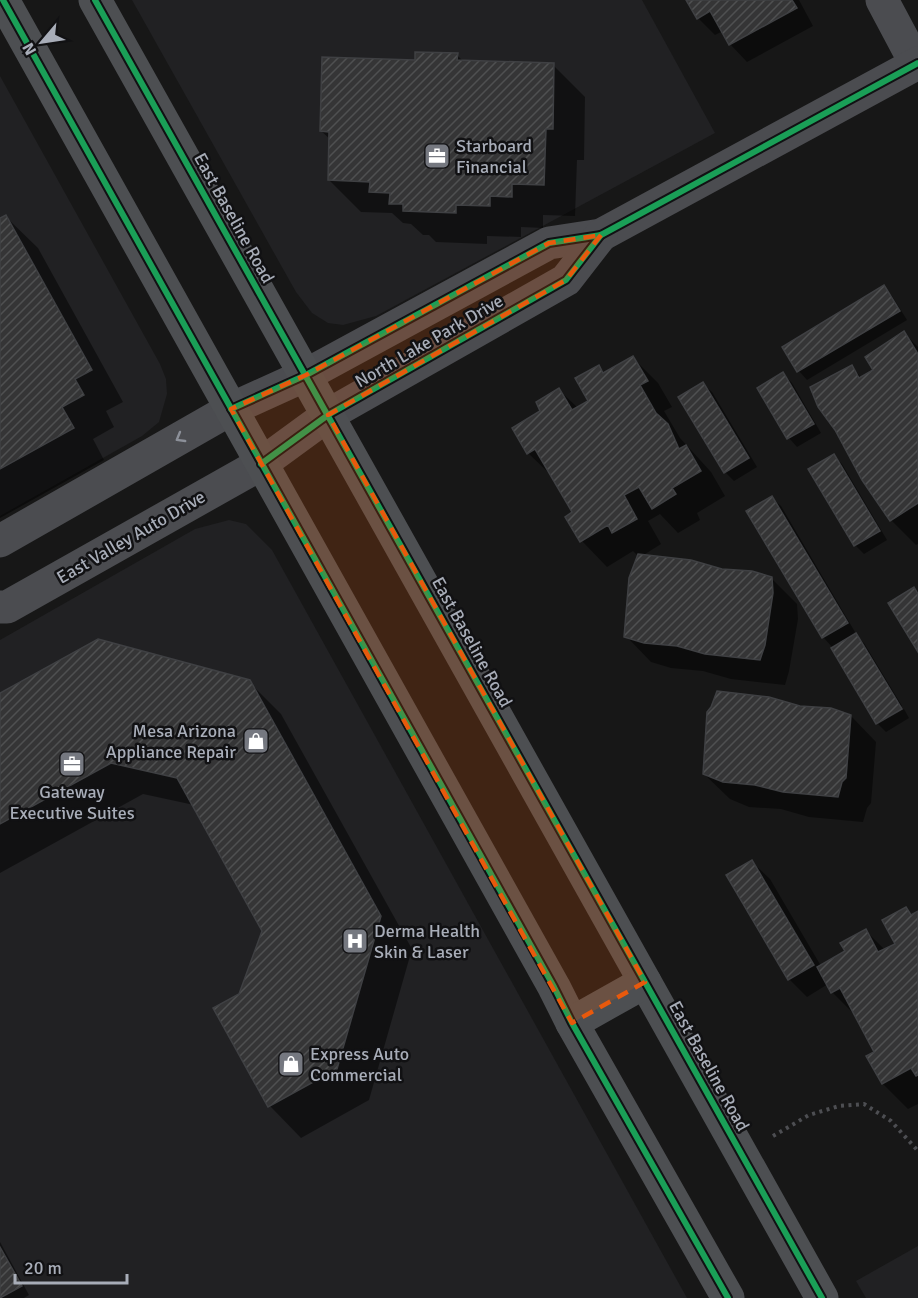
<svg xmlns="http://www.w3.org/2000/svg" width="918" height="1298" font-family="Signika,sans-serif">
  <defs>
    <pattern id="building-hatch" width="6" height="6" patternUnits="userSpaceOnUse" patternTransform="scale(1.5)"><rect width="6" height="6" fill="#353536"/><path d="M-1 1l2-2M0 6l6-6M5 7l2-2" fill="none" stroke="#4f5051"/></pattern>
  </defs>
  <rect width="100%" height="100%" fill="#171717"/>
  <!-- built -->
  <g fill="#212123">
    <path d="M132,0H642L715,133L376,316L343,325L328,323L312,313L296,292Z"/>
    <path d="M0,76L160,364L166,379L167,394L159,422L142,436L0,516Z"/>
    <path d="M229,520L246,524L272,550L687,1298H0V640L195,529Z"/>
    <path d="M918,1246V1298H866L856,1281Z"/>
  </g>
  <!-- shadow -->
  <g fill="#0007">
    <path d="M688,0H799L813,26L747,62L730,44L723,31L715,35L698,18Z"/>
    <path d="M457,55L464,62L553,65L585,97L584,160H577L575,216L543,215V228L521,227V237L487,236V244L436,242L429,235H423L411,224L403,223L392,213L361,212L329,180L331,140L321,131L417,61Z"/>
    <path d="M6,217L38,248L123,402L106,411L114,427L93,439L104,460L0,518V220Z"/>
    <path d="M883,287L892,296L907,320L807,380L799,371L784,347Z"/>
    <path d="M904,333L918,347V544L916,545L891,520L851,367L862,378L875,370Z"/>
    <path d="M633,358L658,383L672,407L664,411L680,438L711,472L725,496L697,513L700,520L678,533L660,514L648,521L661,544L642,556L772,579L797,604L798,619L789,671L785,685L731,679L703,671L671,668L651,662L626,636L638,556L633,551L607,567L582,541L567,517L575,513L554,478L528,453L542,411L559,390L578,408L590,401L598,366L606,374Z"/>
    <path d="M783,374L792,383L821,433L797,447L789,438L759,388Z"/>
    <path d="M703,384L712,392L757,467L734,481L725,472Z"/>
    <path d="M834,456L842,464L887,540L864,554L855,545Z"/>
    <path d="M772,498L781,506L855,632L854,633L864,643L902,706L877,721V723L833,648L823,637Z"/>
    <path d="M249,682L281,714L412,949L369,1100L301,1138L270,1106L240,995L263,931L194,805L143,794L0,873V695Z"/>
    <path d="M800,708L851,716L876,742L871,803L867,808L863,822L809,817L781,809L749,807L730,799L704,774Z"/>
    <path d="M904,709L909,718L886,732L878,724Z"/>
    <path d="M752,862L770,879L821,966L847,952L866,931L885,950L897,944L906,909L913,915L918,913V1104L908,1109L883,1084L868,1057L876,1052L857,1017L832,992L828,984L807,997L789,979Z"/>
    <path d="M0,1242L29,1295L24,1298H0Z"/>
  </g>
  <!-- building -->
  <g fill="url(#building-hatch)" stroke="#3f4043" stroke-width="1.5">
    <path d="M686,0H792L797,8L729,45L710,11L697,19Z"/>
    <path d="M415,52L458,53L457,60L554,63L553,129H546L544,185L512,184V197L490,196V206L456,205V213L403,211V204H389L390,193L369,192L370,182L328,180L329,132L320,131L322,57L415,60Z"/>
    <path d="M6,215L92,370L75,379L84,395L62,407L74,428L0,469V218Z"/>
    <path d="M884,285L900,311L797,372L782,347Z"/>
    <path d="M904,331L918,354V503L890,521L862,480L835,430L818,407L810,387L852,365L859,378L873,370L865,357Z"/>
    <path d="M633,356L648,381L640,385L656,413L668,424L679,449L686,445L701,471L672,488L676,494L652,509L639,487L624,495L637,519L612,533L608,525L580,542L565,517L572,512L535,449L527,454L512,428L540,411L536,402L559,388L572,410L588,401L575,378L599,365L603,373Z"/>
    <path d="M783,372L814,424L787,439L757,388Z"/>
    <path d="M703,382L749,458L724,473L678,397Z"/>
    <path d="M834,454L880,531L854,546L808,469Z"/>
    <path d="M772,496L848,623L822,638L746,511Z"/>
    <path d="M638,554L691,560L722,569L752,571L772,577L773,593L765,645L760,660L705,654L677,646L644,643L624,637L629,578Z"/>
    <path d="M914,587L918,594V652L888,603Z"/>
    <path d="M856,633L902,709L876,724L831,648Z"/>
    <path d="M98,639L250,680L381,916L337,1069L268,1107L213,1008L239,994L262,931L177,778L111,763L0,824V693Z"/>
    <path d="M717,691L769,697L800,706L831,708L851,715L846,778L842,782L838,797L783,792L755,785L723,782L703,774L707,712L711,707Z"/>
    <path d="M752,860L814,965L788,980L726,875Z"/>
    <path d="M906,907L911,915L918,911V1075L916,1076L911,1068L882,1084L866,1056L874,1052L840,988L831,993L817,967L845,951L840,943L866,929L878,952L895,944L882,920Z"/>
    <path d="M0,1247L22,1286L0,1298Z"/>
  </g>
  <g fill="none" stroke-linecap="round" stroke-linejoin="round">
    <!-- path -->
    <path stroke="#4d4e52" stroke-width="4" stroke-dasharray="3 4.5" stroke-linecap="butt" d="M773,1136L809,1115L839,1106L864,1104L891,1121L918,1151"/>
    <!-- minor -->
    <g stroke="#4b4c50" stroke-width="33">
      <path d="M882,0L916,64"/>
      <path d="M0,541L231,409L306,375L549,243L601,235L918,63"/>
      <path d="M0,607H7L261,464L328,415L566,280L601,235"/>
    </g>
    <!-- major -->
    <g stroke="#4d4f52" stroke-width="33">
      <path d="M3,0L554,987L572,1023L728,1298"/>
      <path d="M95,0L822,1298"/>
      <path d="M572,1023L645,982"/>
    </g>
    <!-- cycleway casing -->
    <g stroke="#111113" stroke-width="10">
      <g id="cycleway">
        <path d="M3,0L554,987L572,1023L728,1298"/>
        <path d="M95,0L822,1298"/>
        <path d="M231,409L306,375L549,243L601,235L918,63"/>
        <path d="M261,464L328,415L566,280L601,235"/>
      </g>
    </g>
    <!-- cycleway -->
    <use href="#cycleway" stroke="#1a9f57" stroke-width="6"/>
  </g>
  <!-- one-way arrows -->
  <defs><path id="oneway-chevron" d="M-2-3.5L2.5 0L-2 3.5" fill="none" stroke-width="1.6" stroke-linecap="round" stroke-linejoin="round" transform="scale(1.5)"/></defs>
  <use stroke="#8c9099" href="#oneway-chevron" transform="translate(180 438) rotate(150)"/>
  <!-- marked area -->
  <path fill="#e8590c" fill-opacity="0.2" stroke="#e8590c" stroke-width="4.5" stroke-dasharray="12 8" stroke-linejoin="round" d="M601,235L566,280L328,415L645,982L572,1023L231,409L306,375L549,243Z"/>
  <!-- icons -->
  <defs>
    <g id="office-square" transform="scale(1.35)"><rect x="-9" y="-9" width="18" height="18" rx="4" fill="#757880" stroke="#111113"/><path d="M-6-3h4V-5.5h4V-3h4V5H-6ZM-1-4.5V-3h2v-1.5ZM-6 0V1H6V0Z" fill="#fff"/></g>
    <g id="shop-square" transform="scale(1.35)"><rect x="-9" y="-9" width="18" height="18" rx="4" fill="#757880" stroke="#111113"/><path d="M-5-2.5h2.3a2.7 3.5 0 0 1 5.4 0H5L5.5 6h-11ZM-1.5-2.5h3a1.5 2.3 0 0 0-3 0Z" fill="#fff"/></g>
    <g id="hospital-square" transform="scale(1.35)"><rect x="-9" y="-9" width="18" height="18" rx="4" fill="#757880" stroke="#111113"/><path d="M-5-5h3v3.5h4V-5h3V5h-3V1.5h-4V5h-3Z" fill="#fff"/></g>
  </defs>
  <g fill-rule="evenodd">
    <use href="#office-square" x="437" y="156"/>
    <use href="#shop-square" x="256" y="741"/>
    <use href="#office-square" x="72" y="764"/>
    <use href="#hospital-square" x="355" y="941"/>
    <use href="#shop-square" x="291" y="1064"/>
  </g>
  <g text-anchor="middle" stroke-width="5" stroke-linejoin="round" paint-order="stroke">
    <!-- poi labels -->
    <g font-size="18" fill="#a8adb8" stroke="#111113" text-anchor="start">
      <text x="456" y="152">Starboard<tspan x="456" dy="21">Financial</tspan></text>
      <text x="236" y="737" text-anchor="end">Mesa Arizona<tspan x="236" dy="21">Appliance Repair</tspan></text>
      <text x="72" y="798" text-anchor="middle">Gateway<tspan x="72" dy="21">Executive Suites</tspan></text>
      <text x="374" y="937">Derma Health<tspan x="374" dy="21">Skin &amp; Laser</tspan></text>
      <text x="310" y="1060">Express Auto<tspan x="310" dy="21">Commercial</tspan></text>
    </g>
    <!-- street labels -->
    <g font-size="18" fill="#a8adb8" stroke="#111113">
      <text transform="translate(234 218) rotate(61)" y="6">East Baseline Road</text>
      <text transform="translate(429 341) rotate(-30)" y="6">North Lake Park Drive</text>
      <text transform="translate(131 537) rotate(-30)" y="6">East Valley Auto Drive</text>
      <text transform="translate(472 642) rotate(61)" y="6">East Baseline Road</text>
      <text transform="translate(709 1066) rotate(61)" y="6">East Baseline Road</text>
    </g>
  </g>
  <!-- north arrow -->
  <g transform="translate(42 42) rotate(241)" stroke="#111113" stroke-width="4.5" paint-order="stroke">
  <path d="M0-4.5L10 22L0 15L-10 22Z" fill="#a8adb8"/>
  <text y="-9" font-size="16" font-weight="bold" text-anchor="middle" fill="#a8adb8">N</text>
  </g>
  <!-- scale -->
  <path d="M15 1274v9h112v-9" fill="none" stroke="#a8adb8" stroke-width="3"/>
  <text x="24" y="1274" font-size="18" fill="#a8adb8" stroke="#111113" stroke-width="4.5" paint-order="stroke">20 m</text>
</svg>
